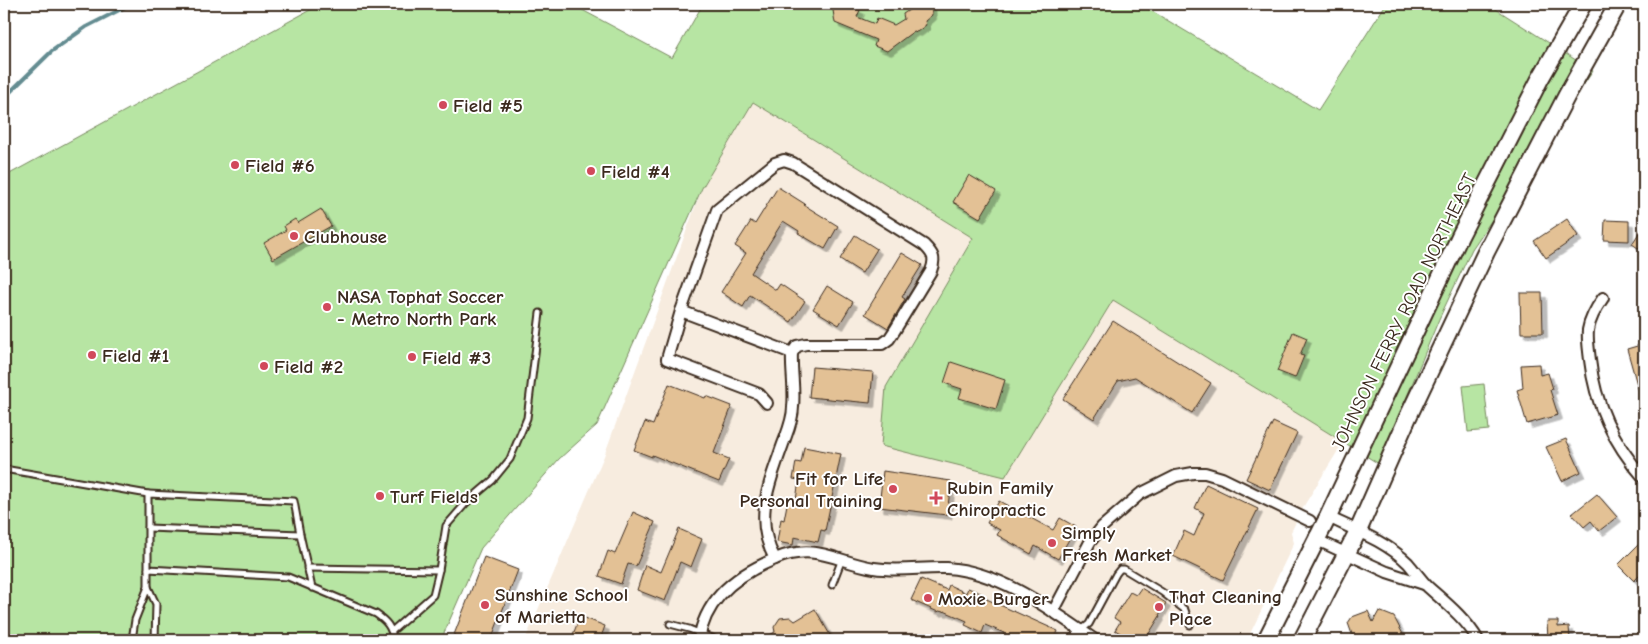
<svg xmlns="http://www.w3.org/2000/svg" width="1648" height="644" font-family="'Comic Neue',sans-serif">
  <defs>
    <filter id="shadow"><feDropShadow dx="4.5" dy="4.5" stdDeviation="0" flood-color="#0004"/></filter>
  </defs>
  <rect width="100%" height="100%" fill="#fff"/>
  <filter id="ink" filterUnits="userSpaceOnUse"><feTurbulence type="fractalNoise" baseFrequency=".02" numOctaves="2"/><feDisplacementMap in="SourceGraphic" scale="10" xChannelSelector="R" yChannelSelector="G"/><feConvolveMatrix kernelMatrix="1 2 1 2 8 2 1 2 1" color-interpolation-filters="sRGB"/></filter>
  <g filter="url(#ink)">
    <!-- built -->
    <path fill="#f7ecdf" d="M753,102L973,238L886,387L1005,477L1113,300L1344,441L1305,504L1291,532L1294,543L1247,640H525L604,456L702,188Z"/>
    <!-- green -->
    <g fill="#b7e5a3" stroke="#798860">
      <path d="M321,4H571L672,58L703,4H1140L1318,110L1386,4H1488L1593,71L1472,249L1439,319L1379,464L1113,300L1005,477L881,446L886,387L973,238L753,102L702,188L597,425L559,459L481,548L441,640H4V177Z"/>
      <path d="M1484,384L1489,430L1468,432L1463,386Z"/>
    </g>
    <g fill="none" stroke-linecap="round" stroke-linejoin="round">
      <!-- stream -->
      <path stroke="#648c91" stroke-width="4" d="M4,98L52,51L86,27L131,4"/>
    </g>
    <!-- building -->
    <g fill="#e3c195" stroke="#3b2a1e" filter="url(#shadow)">
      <path d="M832,4H846L860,10L857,17L875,24L877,18L894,25L904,19L903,14L918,4H931L932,15L925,21L926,25L917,32L914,31L887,51L874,46L876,40L835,23Z"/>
      <path d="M969,175L996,191L980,218L953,202Z"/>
      <path d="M778,187L805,204L804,205L838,226L825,249L798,233L799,231L783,221L751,273L776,290L780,284L805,301L791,322L750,295L743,307L721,292L746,253L735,246L751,221L755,224Z"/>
      <path d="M321,209L331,226L273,259L264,243L286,230L284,226L295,219L298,223Z"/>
      <path d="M1567,219L1578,236L1546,258L1534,241Z"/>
      <path d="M1605,220L1629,221V241L1604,240Z"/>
      <path d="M1644,225V252L1632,244Z"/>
      <path d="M855,235L877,249L862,273L840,259Z"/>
      <path d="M902,253L922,265L902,297L905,299L888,328L865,314Z"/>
      <path d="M827,286L853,302L839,325L813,309Z"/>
      <path d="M1520,293H1542L1543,333H1521Z"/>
      <path d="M1113,321L1211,383L1192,413L1135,377L1118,381L1094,419L1063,399Z"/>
      <path d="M1293,332L1307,338L1300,355L1304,356L1295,378L1277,371Z"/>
      <path d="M1644,344V398L1641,399L1627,349Z"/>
      <path d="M951,362L1005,380L996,409L959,398L962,389L944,383Z"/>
      <path d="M1539,364L1540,375L1548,373L1553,389L1550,390L1558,415L1527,424L1517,390L1523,388L1521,365Z"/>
      <path d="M812,367L873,372L870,403L809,397Z"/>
      <path d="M669,384L705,398L706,396L732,406L714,453L729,459L719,482L652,455V457L634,450L645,422L653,425Z"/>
      <path d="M1273,422L1297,433L1270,490L1246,479Z"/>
      <path d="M1566,439L1581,472L1562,481L1546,447Z"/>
      <path d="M804,447L841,454L825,531L821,530L818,542L794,537L793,545L777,542L781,519L784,520L788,499L796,500L799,480L793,479L796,462L801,463Z"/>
      <path d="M883,471L951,481L947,515L879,507Z"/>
      <path d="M1206,484L1258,509L1223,580L1173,556L1184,531L1194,536L1204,513L1195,508Z"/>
      <path d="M1597,494L1617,517L1599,531L1591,521L1584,527L1572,514Z"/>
      <path d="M999,501L1053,530L1060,518L1076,527L1058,559L1035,546L1031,554L997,535L1000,530L987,523Z"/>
      <path d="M633,512L655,522L636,566L628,564L621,584L599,576L608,551L615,554Z"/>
      <path d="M679,529L702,539L691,567L680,562L665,601L637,590L645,565L661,572Z"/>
      <path d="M1644,539V571L1634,581L1618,565Z"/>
      <path d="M484,557L518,570L491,640H452Z"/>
      <path d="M921,579L947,590L949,585L966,593L968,588L983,594L982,597L1058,631L1054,640H1001L1004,633L985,625L982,633L965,625L967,621L944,611L943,612L939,611L938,612L911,600Z"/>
      <path d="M1141,588L1166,603L1159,615L1160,616L1145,640H1132L1115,630L1120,622L1114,618L1130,592L1136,595Z"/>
      <path d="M815,609L833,640H761L775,632L774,627L780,618L790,617L795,621Z"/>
      <path d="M1368,611L1373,622L1379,611L1394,617L1406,640H1354L1348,623L1352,617Z"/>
      <path d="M580,616L605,626L600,640H571Z"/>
      <path d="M1547,621H1558V627L1569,626L1570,640H1548Z"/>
    </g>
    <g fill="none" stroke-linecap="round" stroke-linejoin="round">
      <!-- lane casing -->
      <g stroke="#3b2a1e" stroke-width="9">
        <g id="lane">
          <path d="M4,469L148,494"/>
          <path d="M148,528L300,534"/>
          <path d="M307,568L439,570"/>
          <path d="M148,569L288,577L376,614C386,621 392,627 393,640"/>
          <path d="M832,585L842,559"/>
          <path d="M148,587L156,604L155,640"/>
          <path d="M670,624L689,629L717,640"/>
          <path d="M1081,630L1089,624L1116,574L1120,569H1124L1162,592L1185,610L1190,625"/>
          <path d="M392,631L433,595L439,570L446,526L466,503L493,480L510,459L527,418L540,313"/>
          <path d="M132,640L135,620L148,587V494L294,501L300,534L312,588"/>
        </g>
      </g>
      <!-- street casing -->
      <g stroke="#3b2a1e" stroke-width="14">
        <g id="street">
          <path d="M1603,298C1596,308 1590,318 1588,330C1587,339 1589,351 1590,360C1595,405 1615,445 1644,478"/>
          <path d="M681,311L792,353"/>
          <path d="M767,403L759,394L667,359L681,311L717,210L775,163L784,160L793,163L924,245C933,254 936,258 931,271L895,330L889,339L882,344H806L797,346L792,353C791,371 795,389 793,407C793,420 787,433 783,444C769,484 753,519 775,559C816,542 836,562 874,568C898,572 923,567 947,568C1002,572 1051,610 1095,640"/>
          <path d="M1324,518L1328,517C1355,530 1387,542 1408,563C1415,571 1421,580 1428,587C1446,603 1466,619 1478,640"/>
          <path d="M1315,536L1317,540L1387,572L1424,584"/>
          <path d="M1053,612L1090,542L1102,527L1140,494L1176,476L1193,473H1205L1222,478L1310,521"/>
          <path d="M699,640C705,598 738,574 775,559"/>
          <path d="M1075,640L1081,630"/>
        </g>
      </g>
      <!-- primary casing -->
      <g stroke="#3b2a1e" stroke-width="20">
        <g id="primary">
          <path d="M1266,640L1328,517L1460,236L1540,79L1583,4"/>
          <path d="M1302,640L1358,531L1408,417L1486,252L1567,95L1618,4"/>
        </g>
      </g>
      <!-- lane -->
      <use href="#lane" stroke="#fff" stroke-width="5"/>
      <!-- street -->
      <use href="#street" stroke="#fff" stroke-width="10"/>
      <!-- primary -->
      <use href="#primary" stroke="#fff" stroke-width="16"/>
    </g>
  </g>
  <!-- markers -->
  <g fill="#d1495b" stroke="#fff" stroke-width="2">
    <circle cx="443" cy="105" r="5"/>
    <circle cx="235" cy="165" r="5"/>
    <circle cx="591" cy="171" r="5"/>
    <circle cx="294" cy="236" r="5"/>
    <circle cx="327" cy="307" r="5"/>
    <circle cx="92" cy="355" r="5"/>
    <circle cx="412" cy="357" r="5"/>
    <circle cx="264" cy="366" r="5"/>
    <circle cx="893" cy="489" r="5"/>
    <circle cx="380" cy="496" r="5"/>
    <path d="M933.5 490.5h5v5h5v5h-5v5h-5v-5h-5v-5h5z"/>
    <circle cx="1052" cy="543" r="5"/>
    <circle cx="928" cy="598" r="5"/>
    <circle cx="485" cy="605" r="5"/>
    <circle cx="1159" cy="607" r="5"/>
  </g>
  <g text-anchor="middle" stroke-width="4" stroke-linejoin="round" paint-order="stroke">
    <!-- poi labels -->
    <g font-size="19" font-weight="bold" fill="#3b2a1e" stroke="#fff" text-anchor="start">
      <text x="453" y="112">Field #5</text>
      <text x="245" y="172">Field #6</text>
      <text x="601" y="178">Field #4</text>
      <text x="304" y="243">Clubhouse</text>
      <text x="337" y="303">NASA Tophat Soccer<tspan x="337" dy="22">- Metro North Park</tspan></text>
      <text x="102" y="362">Field #1</text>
      <text x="422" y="364">Field #3</text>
      <text x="274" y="373">Field #2</text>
      <text x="883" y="485" text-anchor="end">Fit for Life<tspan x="883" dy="22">Personal Training</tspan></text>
      <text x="947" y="494">Rubin Family<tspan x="947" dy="22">Chiropractic</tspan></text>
      <text x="390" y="503">Turf Fields</text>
      <text x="1062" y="539">Simply<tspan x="1062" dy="22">Fresh Market</tspan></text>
      <text x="495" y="601">Sunshine School<tspan x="495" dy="22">of Marietta</tspan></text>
      <text x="1169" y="603">That Cleaning<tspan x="1169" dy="22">Place</tspan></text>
      <text x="938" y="605">Moxie Burger</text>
    </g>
    <!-- street labels -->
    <g font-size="19" fill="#3b2a1e" stroke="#fff">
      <text transform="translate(1403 312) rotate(-64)" y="7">JOHNSON FERRY ROAD NORTHEAST</text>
    </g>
  </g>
  <!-- margin -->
  <rect width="1648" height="644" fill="none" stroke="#fff" stroke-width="20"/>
  <rect x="10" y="10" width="1628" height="624" fill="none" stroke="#3b2a1e" stroke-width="2" filter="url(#ink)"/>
</svg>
